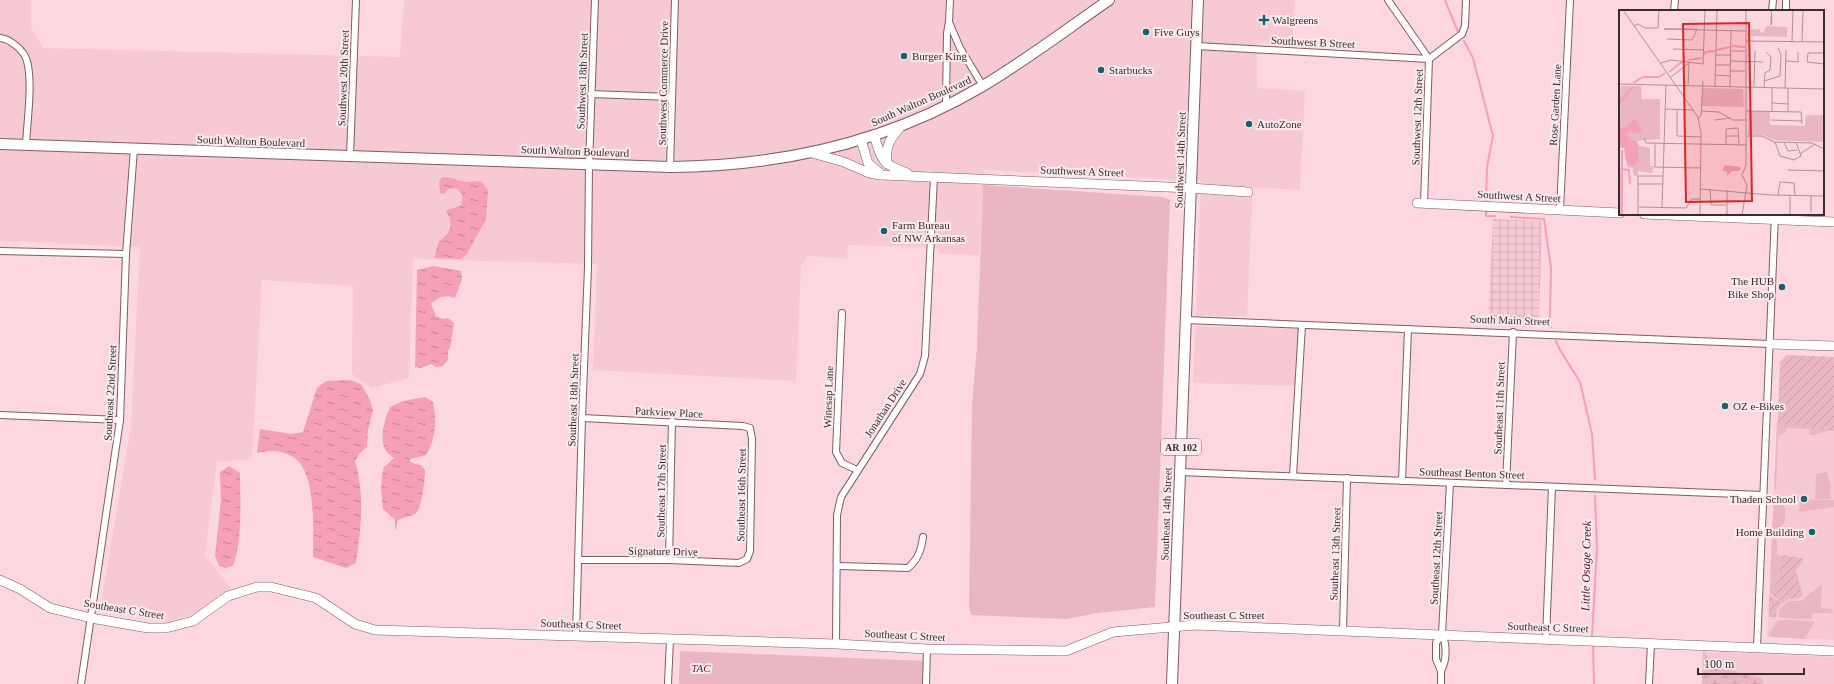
<svg xmlns="http://www.w3.org/2000/svg" width="1834" height="684" font-family="Georgia,serif">
  <defs>
    <pattern id="industrial-grid" width="8" height="8" patternUnits="userSpaceOnUse"><rect width="8" height="8" fill="#f7c9d3"/><path d="M0 4h8M4 0v8" fill="none" stroke="#d4adb5"/></pattern>
    <pattern id="wetland-marsh" width="20" height="14" patternUnits="userSpaceOnUse"><rect width="20" height="14" fill="#eab6c1"/><path d="M1 5h8M5 5V1M11 12h8M15 12V8" fill="none" stroke="#c99da6"/></pattern>
    <pattern id="garden-furrows" width="10" height="10" patternUnits="userSpaceOnUse"><rect width="10" height="10" fill="#eab6c1"/><path d="M-1 1l2-2M0 10L10 0M9 11l2-2" fill="none" stroke="#c99da6"/></pattern>
    <pattern id="water-ripples" width="26" height="14" patternUnits="userSpaceOnUse"><rect width="26" height="14" fill="#f5a0b5"/><path d="M2 4q2-2 4 0t4 0M15 11q2-2 4 0t4 0" fill="none" stroke="#c78394"/></pattern>
  </defs>
  <rect width="100%" height="100%" fill="#fdd7df"/>
  <!-- built -->
  <g fill="#f7c9d3">
    <path d="M0,0H31V28L43,48L400,57L404,0H1295L1292,43H1257V88L1305,91L1300,190L1252,187V204L1247,316H1196L1201,181L984,170L979,255L939,254L938,248L848,245L847,259L808,256L801,266L796,381L593,370L597,264L413,259L409,378L372,388L352,374L353,286L262,280L252,459L217,462L205,555L231,588L199,613L165,622L100,610L131,426L140,247L0,241Z"/>
    <path d="M1195,326L1299,329L1296,386L1193,383Z"/>
    <path d="M1786,355L1834,357V640L1767,637L1780,361Z"/>
    <path d="M1703,651L1834,657V684H1702Z"/>
  </g>
  <!-- industrial -->
  <path fill="url(#industrial-grid)" d="M1493,219L1542,221L1539,318L1542,327L1488,326Z"/>
  <!-- green -->
  <g fill="#eab6c1">
    <path d="M983,185L1163,197L1170,200L1155,607L1097,613L1067,619L971,615L969,606L972,406L977,346Z"/>
    <path d="M1779,421V423L1829,430L1815,435H1809V429L1786,428V432L1780,435L1778,438L1776,488L1774,491L1777,423Z"/>
    <path d="M1827,472L1831,488L1830,499H1815L1816,474Z"/>
    <path d="M1774,499L1781,501L1785,508V522L1778,530L1772,529Z"/>
    <path d="M1800,499L1834,500V507L1799,512Z"/>
    <path d="M1772,538L1776,539L1777,541V555L1782,556L1777,583L1770,590Z"/>
    <path d="M1822,584L1821,608L1833,609V615L1830,613H1812V619L1781,618L1779,616V610L1788,601H1801Z"/>
    <path d="M1778,620L1815,621L1805,639L1772,637L1769,634Z"/>
    <path d="M680,651L927,661L926,684H679Z"/>
  </g>
  <!-- wetland -->
  <path fill="url(#wetland-marsh)" d="M1703,651L1714,663L1722,668L1761,678L1764,684H1702Z"/>
  <!-- garden -->
  <g fill="url(#garden-furrows)">
    <path d="M1787,355L1834,357V431L1778,423L1780,362Z"/>
    <path d="M1785,555L1804,559L1796,571L1803,596C1796,601 1789,596 1783,603L1770,593V590L1777,583L1782,556Z"/>
    <path d="M1770,596L1782,603L1777,609L1776,617H1769V597Z"/>
  </g>
  <!-- water -->
  <g fill="url(#water-ripples)">
    <path d="M442,177C452,177 461,182 469,182C474,182 477,180 482,182L488,190L486,219L467,254L461,259L434,258L439,241C451,233 454,224 446,211C451,207 456,209 461,205C464,196 463,193 455,188L448,189L444,194L440,193L439,182Z"/>
    <path d="M434,266L461,271L462,279L455,298C444,294 439,297 431,304L436,316L443,319L448,318L454,323L450,348L448,351V360L443,366L436,367L431,364L421,368L415,367L417,270Z"/>
    <path d="M350,380L361,384L369,398L373,410L368,430L367,447L360,453L355,461C365,495 361,528 356,563L346,568L313,557C313,532 316,479 298,461C287,450 271,450 257,453L260,429L291,434L303,432L317,388L326,381Z"/>
    <path d="M425,397L433,402C437,420 436,438 426,455L410,459V462L422,466L425,470C425,479 422,509 415,514C409,517 403,517 397,521L396,530L395,529V520L383,509L381,490L382,475L384,467L394,458C391,456 386,452 385,449C379,438 385,418 390,407L403,401Z"/>
    <path d="M229,466L240,473C240,502 243,539 233,566L225,568L219,566L215,556L221,500L220,472Z"/>
  </g>
  <g fill="none" stroke-linecap="round" stroke-linejoin="round">
    <!-- stream -->
    <g stroke="#f5a0b5" stroke-width="2">
      <path d="M1445,0L1458,32"/>
      <path d="M1464,41L1473,58L1493,136L1487,167L1486,201"/>
      <path d="M1486,211V216H1495"/>
      <path d="M1511,217L1544,219L1551,268L1550,319L1551,327"/>
      <path d="M1556,341L1560,350L1580,382L1592,434L1595,479"/>
      <path d="M1592,636L1597,547L1595,496"/>
      <path d="M1593,645L1594,684"/>
    </g>
    <!-- street casing -->
    <g stroke="#7e5e66" stroke-width="8">
      <g id="street">
        <path d="M1388,0L1429,59"/>
        <path d="M1674,11L1675,0"/>
        <path d="M1772,11L1773,0"/>
        <path d="M1786,11V0"/>
        <path d="M949,22L960,48L983,86"/>
        <path d="M0,38C10,39 24,50 27,61C33,84 27,121 26,145"/>
        <path d="M1197,46L1429,59"/>
        <path d="M591,94L671,97"/>
        <path d="M946,105L947,33L949,22L950,0"/>
        <path d="M350,156L356,0"/>
        <path d="M670,167L675,0"/>
        <path d="M1424,203L1429,59L1462,34L1465,26L1466,0"/>
        <path d="M1560,210L1570,0"/>
        <path d="M0,251L126,254"/>
        <path d="M842,313L836,452L842,463L857,470"/>
        <path d="M1186,320L1770,344"/>
        <path d="M0,415L120,420"/>
        <path d="M1180,472L1763,495"/>
        <path d="M1293,476L1302,325"/>
        <path d="M1402,481L1408,329"/>
        <path d="M1506,485L1513,332"/>
        <path d="M578,560H669L739,563L747,559L750,551L752,439L750,428L743,426L582,418"/>
        <path d="M669,560L672,421"/>
        <path d="M838,566L908,568C918,559 921,551 923,537"/>
        <path d="M1343,630L1347,478"/>
        <path d="M576,636L582,418L588,267L589,164L595,0"/>
        <path d="M1546,639L1552,487"/>
        <path d="M836,644L837,515L841,497L920,374L925,356L934,177"/>
        <path d="M1757,648L1775,214"/>
        <path d="M1441,671C1447,660 1447,645 1442,634L1450,483"/>
        <path d="M81,684L120,420L126,254L134,149"/>
        <path d="M668,684L670,639"/>
        <path d="M926,684L927,649"/>
        <path d="M1441,684V671L1436,659V643L1442,634"/>
        <path d="M1649,684L1651,643"/>
      </g>
    </g>
    <!-- secondary casing -->
    <g stroke="#7e5e66" stroke-width="10">
      <g id="secondary">
        <path d="M874,135C882,161 882,164 907,173"/>
        <path d="M861,140L868,163L882,175L1191,188L1248,192"/>
        <path d="M812,153L844,162L869,173L880,175"/>
        <path d="M887,164C885,145 890,139 902,125"/>
        <path d="M1417,203L1620,213"/>
        <path d="M1644,214L1834,222"/>
        <path d="M1770,344L1834,346"/>
        <path d="M0,580L20,589L50,608L91,618L148,628H166L193,621L228,596L257,587H271L316,598L355,624L375,630L836,644L927,649L1066,651L1113,632L1195,625L1834,651"/>
      </g>
    </g>
    <!-- primary casing -->
    <g stroke="#7e5e66" stroke-width="12">
      <g id="primary">
        <path d="M0,144L670,167C780,166 886,143 981,87C1025,61 1067,29 1109,0"/>
        <path d="M1172,684L1198,0"/>
      </g>
    </g>
    <!-- street -->
    <use href="#street" stroke="#fff" stroke-width="6"/>
    <!-- secondary -->
    <use href="#secondary" stroke="#fff" stroke-width="9"/>
    <!-- primary -->
    <use href="#primary" stroke="#fff" stroke-width="10"/>
  </g>
  <!-- markers -->
  <g fill="#1b5f72" stroke="#faebee" stroke-width="1.5">
    <path d="M1262 14h4v4h4v4h-4v4h-4v-4h-4v-4h4z"/>
    <circle cx="1146" cy="32" r="4"/>
    <circle cx="904" cy="56" r="4"/>
    <circle cx="1101" cy="70" r="4"/>
    <circle cx="1249" cy="124" r="4"/>
    <circle cx="884" cy="231" r="4"/>
    <circle cx="1782" cy="287" r="4"/>
    <circle cx="1725" cy="406" r="4"/>
    <circle cx="1804" cy="499" r="4"/>
    <circle cx="1812" cy="532" r="4"/>
  </g>
  <g text-anchor="middle" stroke-width="4" stroke-linejoin="round" paint-order="stroke">
    <!-- shield labels -->
    <rect fill="#faebee" stroke="#736568" stroke-width="1" x="1161" y="439" width="40" height="16" rx="3"/>
    <g font-size="10" font-weight="bold" fill="#392b2e">
      <text x="1181" y="451">AR 102</text>
    </g>
    <!-- poi labels -->
    <g font-size="11" fill="#392b2e" stroke="#faebee" text-anchor="start">
      <text x="1272" y="24">Walgreens</text>
      <text x="1154" y="36">Five Guys</text>
      <text x="912" y="60">Burger King</text>
      <text x="1109" y="74">Starbucks</text>
      <text x="1257" y="128">AutoZone</text>
      <text x="892" y="229">Farm Bureau<tspan x="892" dy="13">of NW Arkansas</tspan></text>
      <text x="1774" y="285" text-anchor="end">The HUB<tspan x="1774" dy="13">Bike Shop</tspan></text>
      <text x="1733" y="410">OZ e-Bikes</text>
      <text x="1796" y="503" text-anchor="end">Thaden School</text>
      <text x="1804" y="536" text-anchor="end">Home Building</text>
    </g>
    <!-- street labels -->
    <g font-size="11" fill="#392b2e" stroke="#faebee">
      <text transform="translate(1313 42) rotate(3)" y="4">Southwest B Street</text>
      <text transform="translate(343 78) rotate(-88)" y="4">Southwest 20th Street</text>
      <text transform="translate(582 81) rotate(-88)" y="4">Southwest 18th Street</text>
      <text transform="translate(663 83) rotate(-89)" y="4">Southwest Commerce Drive</text>
      <text transform="translate(921 101) rotate(-24)" y="4">South Walton Boulevard</text>
      <text transform="translate(1555 105) rotate(-87)" y="4">Rose Garden Lane</text>
      <text transform="translate(1417 117) rotate(-88)" y="4">Southwest 12th Street</text>
      <text transform="translate(251 141) rotate(2)" y="4">South Walton Boulevard</text>
      <text transform="translate(575 151) rotate(2)" y="4">South Walton Boulevard</text>
      <text transform="translate(1180 160) rotate(-88)" y="4">Southwest 14th Street</text>
      <text transform="translate(1082 171) rotate(2)" y="4">Southwest A Street</text>
      <text transform="translate(1519 196) rotate(3)" y="4">Southwest A Street</text>
      <text transform="translate(1510 320) rotate(2)" y="4">South Main Street</text>
      <text transform="translate(110 393) rotate(-87)" y="4">Southeast 22nd Street</text>
      <text transform="translate(828 397) rotate(-88)" y="4">Winesap Lane</text>
      <text transform="translate(573 400) rotate(-88)" y="4">Southeast 18th Street</text>
      <text transform="translate(885 408) rotate(-57)" y="4">Jonathan Drive</text>
      <text transform="translate(1499 408) rotate(-88)" y="4">Southeast 11th Street</text>
      <text transform="translate(669 412) rotate(3)" y="4">Parkview Place</text>
      <text transform="translate(1472 473) rotate(2)" y="4">Southeast Benton Street</text>
      <text transform="translate(661 491) rotate(-89)" y="4">Southeast 17th Street</text>
      <text transform="translate(741 495) rotate(-89)" y="4">Southeast 16th Street</text>
      <text transform="translate(1166 514) rotate(-88)" y="4">Southeast 14th Street</text>
      <text transform="translate(663 551) rotate(1)" y="4">Signature Drive</text>
      <text transform="translate(1335 554) rotate(-88)" y="4">Southeast 13th Street</text>
      <text transform="translate(1436 558) rotate(-87)" y="4">Southeast 12th Street</text>
      <text transform="translate(124 609) rotate(9)" y="4">Southeast C Street</text>
      <text x="1224" y="619">Southeast C Street</text>
      <text transform="translate(581 624) rotate(2)" y="4">Southeast C Street</text>
      <text transform="translate(1548 627) rotate(2)" y="4">Southeast C Street</text>
      <text transform="translate(905 635) rotate(3)" y="4">Southeast C Street</text>
    </g>
    <!-- park labels -->
    <g font-size="11" font-style="italic" fill="#79183c" stroke="#faebee">
      <text x="701" y="672">TAC</text>
    </g>
    <!-- water labels -->
    <g font-size="12" font-style="italic" fill="#5c122d" stroke="#faebee">
      <text transform="translate(1586 566) rotate(-89)" y="4">Little Osage Creek</text>
    </g>
  </g>
  <!-- overview -->
  <g transform="translate(1619 10)">
    <rect width="205" height="205" fill="#fdd7df"/>
    <path d="M2,76H22L23,89H41V129L18,131L20,136L31,138V156H35L33,163L19,161V166H15L14,158L9,157L6,148L5,138H1L0,147ZM84,78L124,79L125,97L83,96ZM130,101H151V115L186,116L187,105H205V132L154,130L144,125H129ZM0,159L2,163V205H0Z" fill="#eab6c1"/>
    <path d="M19,136L31,138V156H35L33,163L19,161V166L14,163V156L20,150Z" fill="#eab6c1"/>
    <path d="M147,16L168,17V27L127,26L130,20L141,19V22L145,23ZM2,76H19L13,96L6,95L0,98Z" fill="#eab6c1"/>
    <path d="M16,108L23,121L19,124L11,121L8,124L10,130L17,131L19,135V149L21,150L14,156L9,154L7,149L6,137H1L0,141V119L9,116ZM106,155L121,157L122,158L120,161H113L108,166V162L103,160Z" fill="#f5a0b5"/>
    <path fill="none" stroke="#f5a0b5" stroke-width="2" d="M113,36L126,37M98,40L111,37M85,45L86,42L96,41M69,50L83,48M50,62L63,52M14,73L24,67H40L46,63M0,93L14,77M0,159L10,160L11,174M3,205V140"/>
    <path fill="none" stroke="#af9298" stroke-width="1" d="M4,0L79,107L82,124L81,205M152,0L153,10L152,15V6M15,16L19,14L26,18H39L40,0M78,19H45L127,21M48,29L73,30L78,19M127,31L205,32M173,32L174,0M183,32L184,0M54,39L85,40M112,41H126M205,43H189L188,52L205,54M97,45H111M112,51L144,52M167,51L179,52V42M42,53L52,50L84,54M84,54L86,0M97,55H111M111,61H126M96,65L111,66M52,67L70,53M145,71L161,66L162,45L159,38M0,74L205,79M69,76L70,53M96,76L98,0M111,77L112,20M135,77L136,41M145,78L146,63L151,60L152,47L147,42M166,78L167,40M153,93L169,94M46,99L74,100M58,100V126L82,127M83,101L100,102L114,110H128M128,101L182,102L183,114M153,101V78M169,101V78M79,108L82,106L84,71M96,110L111,108M152,110L183,111M107,126H120M128,126H143L155,132L193,133L205,139M25,128L27,133L128,135M156,132L161,146L175,150L182,146L177,132M165,132L169,141L178,140M36,134V157L82,158M107,135V119L119,118L120,135M181,144L196,134M169,160L205,161M19,174H44M81,179L152,185L205,186M91,179L92,195H107M108,180V205M159,185L161,172L175,173L176,186M20,197L67,198L73,189H81M43,197L47,75M192,202V186M19,205V166H44M123,205L128,175L123,165L127,155V0M171,205V186"/>
    <path fill="#d62828" fill-opacity="0.15" stroke="#d62828" stroke-width="2" d="M130,13L133,191L67,192L64,14Z"/>
    <rect width="205" height="205" fill="none" stroke="#392b2e" stroke-width="2"/>
  </g>
  <!-- scale -->
  <path d="M1698 668v6h106v-6" fill="none" stroke="#392b2e" stroke-width="2"/>
  <text x="1704" y="668" font-size="12" fill="#392b2e" stroke="#faebee" stroke-width="3" paint-order="stroke">100 m</text>
</svg>
